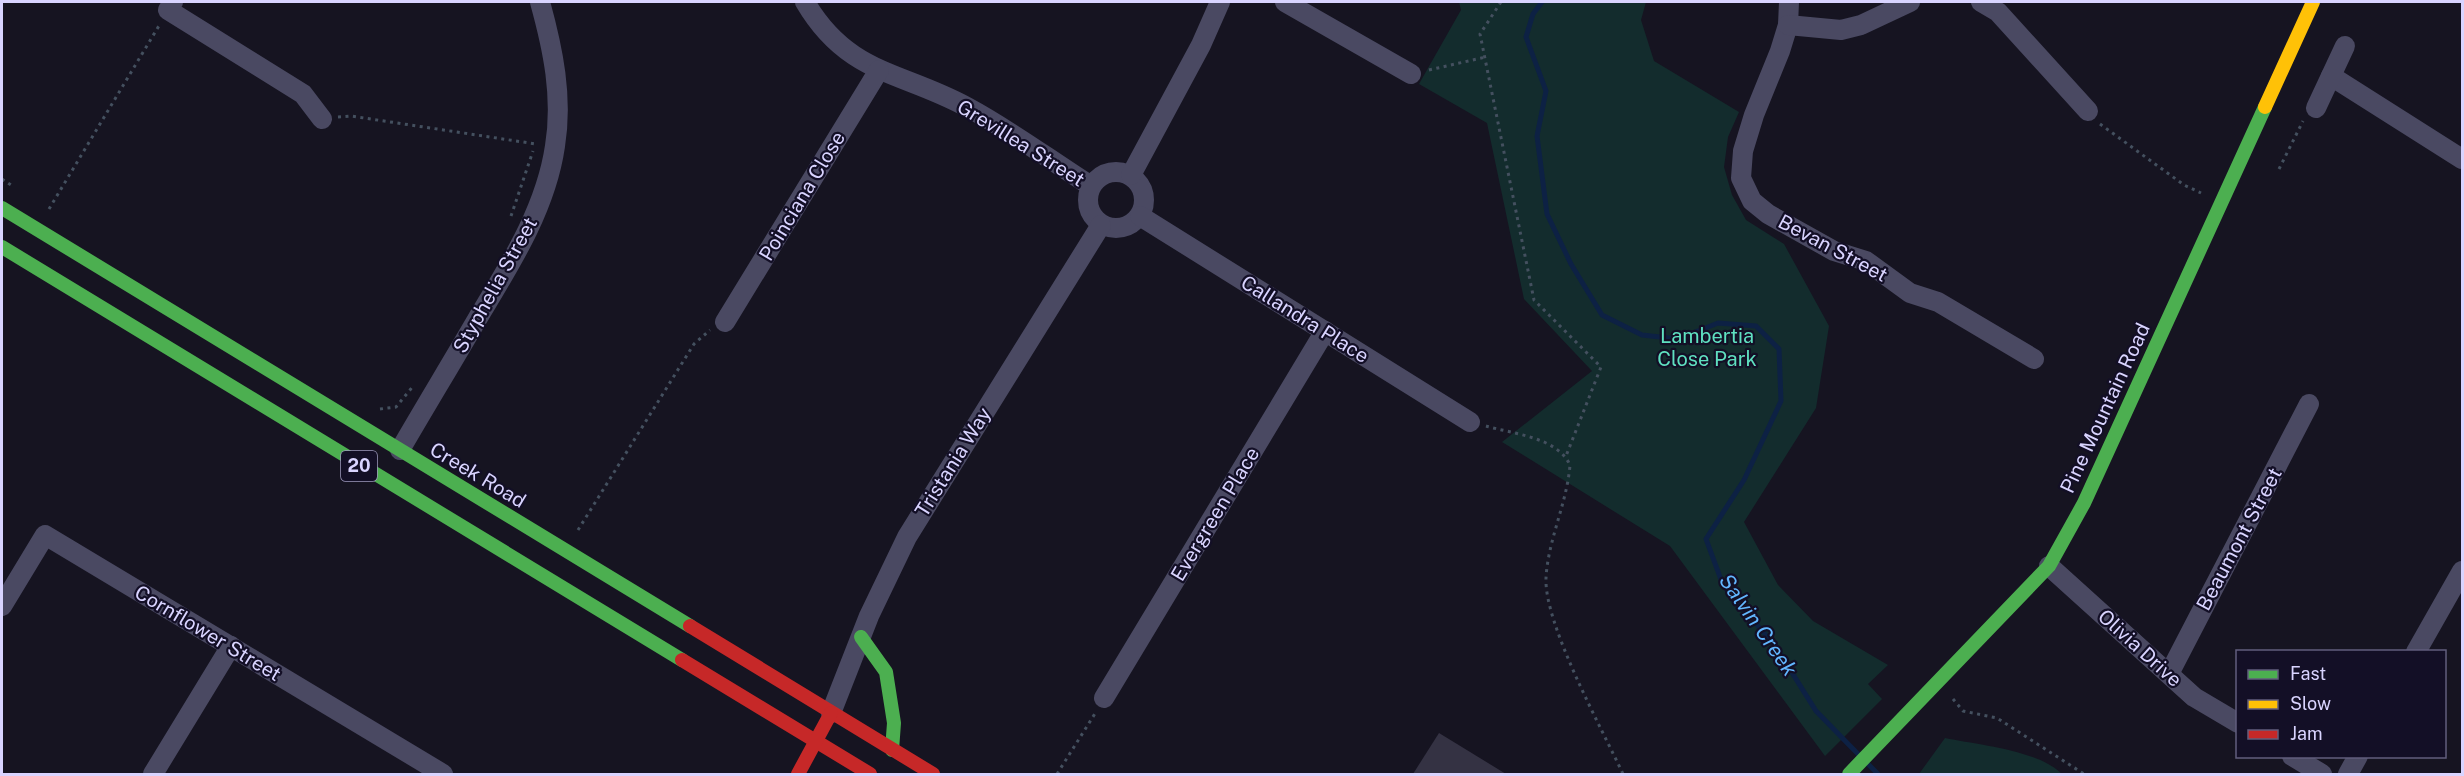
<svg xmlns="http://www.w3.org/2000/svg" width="2464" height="776" font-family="'Public Sans',sans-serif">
  <rect width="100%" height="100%" fill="#161421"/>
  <!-- green -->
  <g fill="#132c2d">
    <path d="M1459,2H1646L1641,20L1654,61L1739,112L1728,137L1724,167L1732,195L1746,220L1784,244L1829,326L1816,408L1744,522L1778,585L1813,621L1888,665L1868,684L1882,699L1825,756L1670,546L1502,442L1592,371L1524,299L1487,123L1419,84L1461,10Z"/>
    <path d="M1945,738C1978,745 2038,750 2062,774H1919Z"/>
  </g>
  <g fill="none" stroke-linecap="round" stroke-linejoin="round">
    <!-- stream -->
    <g stroke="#0d2144" stroke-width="5">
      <path d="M1542,2L1533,14L1526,37L1546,91L1537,136L1547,214L1571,264L1602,315L1642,335L1678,339L1718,323L1756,326L1779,349L1781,401L1744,480L1706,539L1723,585L1776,647L1816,711L1858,754"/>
      <path d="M1869,765L1878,774"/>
    </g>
  </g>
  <!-- building -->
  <path fill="#343243" d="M1439,733L1506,774H1413Z"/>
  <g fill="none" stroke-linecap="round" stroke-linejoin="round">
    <!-- path -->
    <g stroke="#44505f" stroke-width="3" stroke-dasharray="3 4.5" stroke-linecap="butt">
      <path d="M1501,2L1480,34L1534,300L1601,367L1566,456"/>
      <path d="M1429,70L1486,57"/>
      <path d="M338,117L351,116L536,144"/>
      <path d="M2100,124L2184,185L2201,193"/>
      <path d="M2279,169L2303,121"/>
      <path d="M2,179L11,185"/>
      <path d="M49,209L160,24"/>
      <path d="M511,216L533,151"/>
      <path d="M380,409L396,407L414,385"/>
      <path d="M1486,426C1513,434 1557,437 1570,465C1567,503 1548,540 1546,578C1544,624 1602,729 1623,774"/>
      <path d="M578,530L694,344L710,330"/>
      <path d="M1953,699L1963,711L1997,718L2084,774"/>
      <path d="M1057,774L1096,712"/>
    </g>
    <!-- street -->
    <g stroke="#4a4962" stroke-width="20">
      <path d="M173,2L168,10L303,94L322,119"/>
      <path d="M805,2C848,75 901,71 967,107C1010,130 1050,160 1091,186"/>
      <path d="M1285,2L1411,74"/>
      <path d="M1789,2L1788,25L1780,51L1754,115L1743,151L1741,178L1752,201L1768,214L1834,251L1866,261L1910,293L1938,302L2034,359"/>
      <path d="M1981,2L1998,12L2088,111"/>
      <path d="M1788,25L1841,30L1861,25L1910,2"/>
      <path d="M2331,76L2462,159"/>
      <path d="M2316,108L2345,46"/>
      <circle cx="1116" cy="200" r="28"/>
      <path d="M1131,175L1201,45L1220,2"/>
      <path d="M1140,216L1470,422"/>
      <path d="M725,322L879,70"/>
      <path d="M400,450C426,405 453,361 479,316C511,263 546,208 555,146C563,97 553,49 540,2"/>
      <path d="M2049,566L2194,697L2238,723"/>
      <path d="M2,606L45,535L443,774"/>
      <path d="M2416,652L2462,571"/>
      <path d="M2169,674L2309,404"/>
      <path d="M1104,698L1325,331"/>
      <path d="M831,713L869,616L907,537L1101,225"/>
      <path d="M2292,756L2322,774"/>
      <path d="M153,774L231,646"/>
      <path d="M2348,774L2358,756"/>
    </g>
    <!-- fast -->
    <g stroke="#4caf50" stroke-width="14">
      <path d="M2,208L690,626"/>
      <path d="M2,247L682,660"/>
      <path d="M861,637L886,672L894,723L892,750"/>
      <path d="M1849,774L2049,566L2084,503L2265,107"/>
    </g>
    <!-- slow -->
    <path stroke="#ffc107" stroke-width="14" d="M2265,107L2313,2"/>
    <!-- jam -->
    <g stroke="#c62828" stroke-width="14">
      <path d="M690,626L933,774"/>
      <path d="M682,660L870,774"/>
      <path d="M798,774L831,713"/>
    </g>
  </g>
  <g text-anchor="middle" stroke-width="4.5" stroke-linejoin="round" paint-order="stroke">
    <!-- shield labels -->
    <rect fill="#130f26" stroke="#9e99be" stroke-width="1.5" x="341" y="451" width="36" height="30" rx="4.5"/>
    <g font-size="18" font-weight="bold" fill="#d9d4ff">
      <text x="359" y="472">20</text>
    </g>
    <!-- street labels -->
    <g font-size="20" fill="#d9d4ff" stroke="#130f26">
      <text transform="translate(1021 143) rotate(32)" y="7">Grevillea Street</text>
      <text transform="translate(802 196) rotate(-59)" y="7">Poinciana Close</text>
      <text transform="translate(1833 248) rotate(28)" y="7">Bevan Street</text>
      <text transform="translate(495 285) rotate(-61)" y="7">Styphelia Street</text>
      <text transform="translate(1305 319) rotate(32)" y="7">Callandra Place</text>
      <text transform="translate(2105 408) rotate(-65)" y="7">Pine Mountain Road</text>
      <text transform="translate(953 462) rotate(-58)" y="7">Tristania Way</text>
      <text transform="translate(478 475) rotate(31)" y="7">Creek Road</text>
      <text transform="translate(1215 514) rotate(-59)" y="7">Evergreen Place</text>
      <text transform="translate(2239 539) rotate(-62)" y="7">Beaumont Street</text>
      <text transform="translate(208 633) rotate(31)" y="7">Cornflower Street</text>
      <text transform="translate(2140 648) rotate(42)" y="7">Olivia Drive</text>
    </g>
    <!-- park labels -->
    <g font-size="20" fill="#5fe0c0" stroke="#130f26">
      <text x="1707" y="343">Lambertia<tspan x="1707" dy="23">Close Park</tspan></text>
    </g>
    <!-- water labels -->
    <g font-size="21" font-style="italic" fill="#62b6ff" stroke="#130f26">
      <text transform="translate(1758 625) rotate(55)" y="7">Salvin Creek</text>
    </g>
  </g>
  <!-- border -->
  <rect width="2464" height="776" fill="none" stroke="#d9d4ff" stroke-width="6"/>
  <!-- legend -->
  <rect x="2236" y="650" width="210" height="108" fill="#130f26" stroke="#625e7d" stroke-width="1.5"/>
  <rect x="2248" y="670" width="30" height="9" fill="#4caf50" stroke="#625e7d" stroke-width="1.5"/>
  <text x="2290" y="680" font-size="18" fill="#d9d4ff">Fast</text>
  <rect x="2248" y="700" width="30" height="9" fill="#ffc107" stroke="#625e7d" stroke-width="1.5"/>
  <text x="2290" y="710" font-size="18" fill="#d9d4ff">Slow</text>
  <rect x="2248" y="730" width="30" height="9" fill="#c62828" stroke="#625e7d" stroke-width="1.5"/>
  <text x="2290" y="740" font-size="18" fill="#d9d4ff">Jam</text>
</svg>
